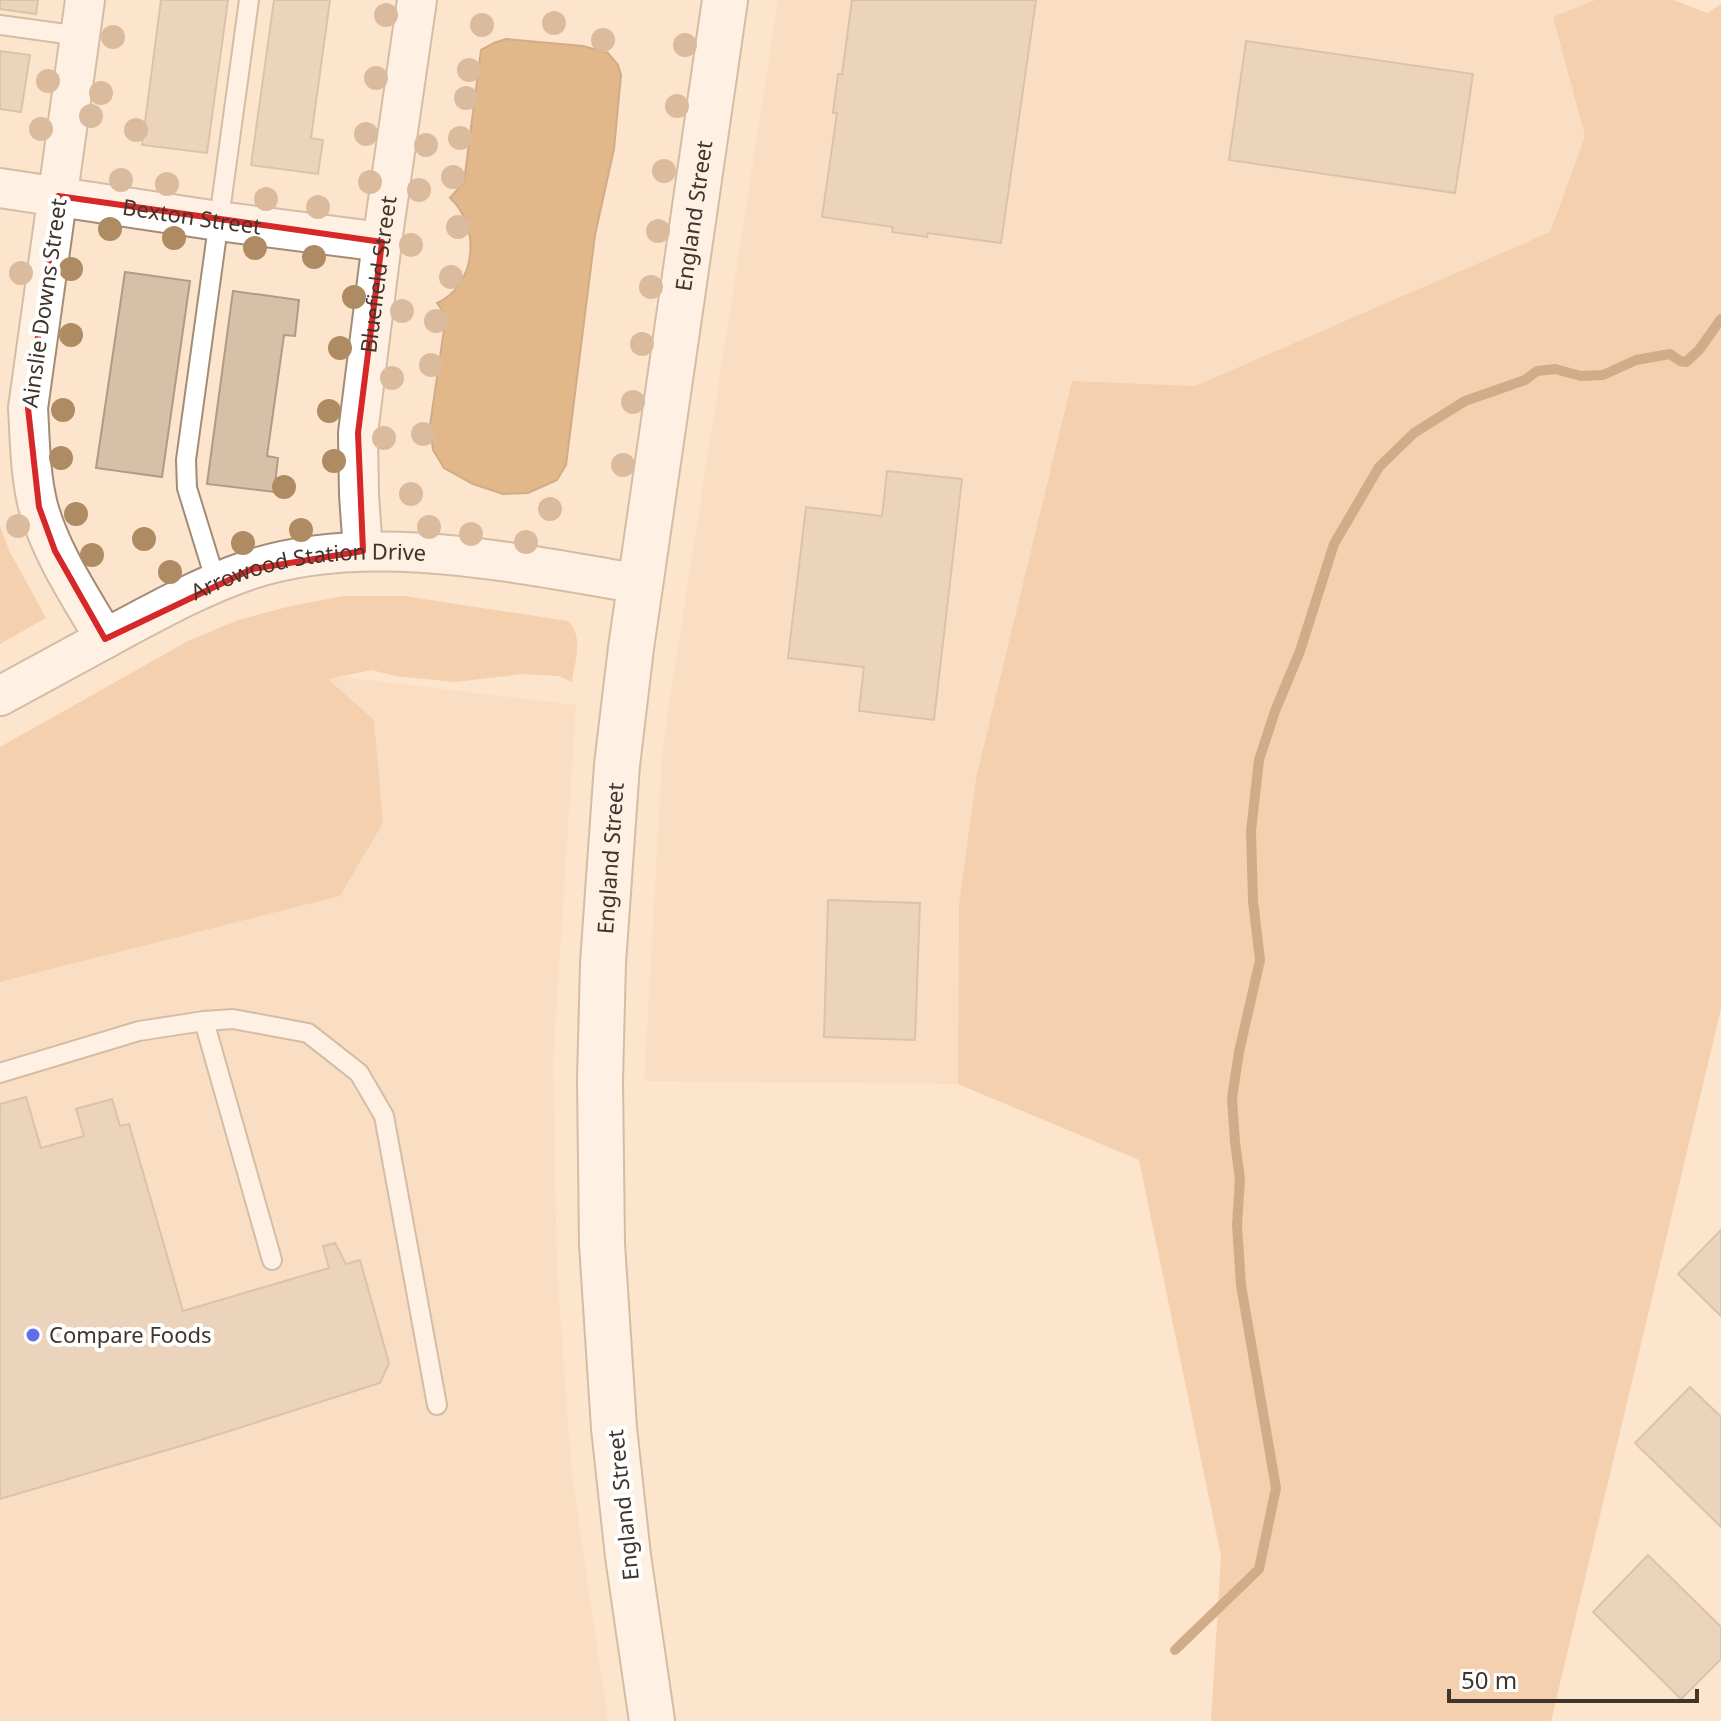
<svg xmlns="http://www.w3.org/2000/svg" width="1721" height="1721" font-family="'Noto Sans',sans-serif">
  <rect width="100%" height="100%" fill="#fde4cc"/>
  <!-- built -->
  <g fill="#f7d8bb">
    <path d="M778,0H1595L1554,17L1585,136L1550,232L1195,386L1072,382L959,904L958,1084L644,1081L663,744Z"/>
    <path d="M320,674L576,705L553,1062L557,1269L572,1475L608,1721H0V826Z"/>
  </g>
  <!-- green -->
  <g fill="#e9b88b">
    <path d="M1595,0H1673L1707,13L1721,4V1009L1551,1721H1211L1221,1556L1139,1160L958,1084L959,904L976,778L1072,381L1195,386L1550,232L1585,136L1553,17Z"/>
    <path d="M0,526L9,550L46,618L0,644Z"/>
    <path d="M344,596H404L568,621C584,637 575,661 572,682L559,676L522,674L455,682L395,676L372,670L328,679L374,720L383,823L340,896L0,982V747L188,641L238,620L291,606Z"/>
  </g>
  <!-- water -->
  <path fill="#c1803b" stroke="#9a6a36" stroke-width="2" d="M506,39L583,46L608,53L618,65L621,75L614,149L595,235L566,465L557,480L528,493L503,494L473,484L444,468L433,450L430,425L446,316L437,303C477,285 481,226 450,198L464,182L481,50L494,43Z"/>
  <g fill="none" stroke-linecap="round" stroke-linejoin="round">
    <!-- stream -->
    <path stroke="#9a6a36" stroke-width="10" d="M1175,1650L1259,1569L1276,1488L1241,1285L1237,1225L1240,1179L1235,1142L1232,1098L1239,1052L1260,960L1253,901L1251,831L1259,760L1275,711L1300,651L1334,544L1379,467L1414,433L1465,401L1525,380L1537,371L1555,369L1581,376L1603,375L1636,360L1670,354L1680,361L1686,362L1699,350L1721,319"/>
  </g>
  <!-- building -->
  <g fill="#d8bfa8" stroke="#b29a84" stroke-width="2">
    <path d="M0,0H38L36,14L0,9Z"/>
    <path d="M161,0H228L207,153L142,145Z"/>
    <path d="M274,0H330L311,138L323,140L318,174L251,165Z"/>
    <path d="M852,0H1036L1001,243L928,233L927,237L892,232L893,227L822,217L837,113H833L838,74H842Z"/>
    <path d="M1246,41L1473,74L1455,193L1229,160Z"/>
    <path d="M0,51L30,55L21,112L0,109Z"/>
    <path d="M125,272L190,281L162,477L96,468Z"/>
    <path d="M233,291L299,300L295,336L284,335L267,456L278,458L274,492L207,484Z"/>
    <path d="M887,471L962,479L934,720L859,711L864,667L788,658L806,507L882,516Z"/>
    <path d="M828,900L920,903L915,1040L824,1037Z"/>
    <path d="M26,1097L41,1148L84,1136L76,1109L112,1099L120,1126L129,1124L183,1311L329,1268L323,1246L335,1243L346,1264L360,1260L389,1363L380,1383L201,1440L0,1499V1104Z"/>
    <path d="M1721,1230V1316L1678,1274Z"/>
    <path d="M1690,1387L1721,1417V1527L1635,1443Z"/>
    <path d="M1648,1555L1721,1627V1659L1681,1699L1593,1612Z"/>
  </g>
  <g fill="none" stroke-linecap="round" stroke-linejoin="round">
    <!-- service casing -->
    <g stroke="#a38c76" stroke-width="22">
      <g id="service">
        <path d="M0,25L80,36"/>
        <path d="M216,582L187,488L186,460L249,0"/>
        <path d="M204,1021L272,1260"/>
        <path d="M0,1073L139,1031L204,1021L233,1019L308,1033L359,1073L384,1116L437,1405"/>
      </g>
    </g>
    <!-- minor casing -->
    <g stroke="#a38c76" stroke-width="42">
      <g id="minor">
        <path d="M85,0L28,408C30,441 30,474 38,506C51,554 81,597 105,639"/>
        <path id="s1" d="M0,188L218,221L382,242"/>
        <path id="s2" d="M363,551L359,495L358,433L382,242L417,0"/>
        <path id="s3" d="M0,696C41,674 82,651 123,629C164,607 205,585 249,570C369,530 519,564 641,584"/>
      </g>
    </g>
    <!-- tertiary casing -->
    <g stroke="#a38c76" stroke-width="48">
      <g id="tertiary">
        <path id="s4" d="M652,1721L628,1556L614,1428L602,1244L600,1080L603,963L617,765L631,648L725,0"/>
      </g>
    </g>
    <!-- service -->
    <use href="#service" stroke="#fff" stroke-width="18"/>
    <!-- minor -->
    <use href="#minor" stroke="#fff" stroke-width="38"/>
    <!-- tertiary -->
    <use href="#tertiary" stroke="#fff" stroke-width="44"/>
  </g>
  <!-- trees -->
  <g fill="#af8b64">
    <circle cx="386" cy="15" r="12"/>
    <circle cx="554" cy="23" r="12"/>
    <circle cx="482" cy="25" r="12"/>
    <circle cx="113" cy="37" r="12"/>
    <circle cx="603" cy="40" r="12"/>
    <circle cx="685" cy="45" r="12"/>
    <circle cx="469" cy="70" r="12"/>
    <circle cx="376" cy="78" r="12"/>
    <circle cx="48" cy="81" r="12"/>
    <circle cx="101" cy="93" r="12"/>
    <circle cx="466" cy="98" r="12"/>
    <circle cx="677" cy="106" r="12"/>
    <circle cx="91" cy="116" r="12"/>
    <circle cx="41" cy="129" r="12"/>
    <circle cx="136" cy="130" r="12"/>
    <circle cx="366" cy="134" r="12"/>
    <circle cx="460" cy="138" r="12"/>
    <circle cx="426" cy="145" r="12"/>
    <circle cx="664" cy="171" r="12"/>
    <circle cx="453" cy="177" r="12"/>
    <circle cx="121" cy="180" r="12"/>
    <circle cx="370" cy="182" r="12"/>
    <circle cx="167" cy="184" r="12"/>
    <circle cx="419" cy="190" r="12"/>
    <circle cx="266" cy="199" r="12"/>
    <circle cx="318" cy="207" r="12"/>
    <circle cx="458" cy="227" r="12"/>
    <circle cx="110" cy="229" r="12"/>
    <circle cx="658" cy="231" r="12"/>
    <circle cx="174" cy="238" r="12"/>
    <circle cx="411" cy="245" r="12"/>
    <circle cx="255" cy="248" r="12"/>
    <circle cx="314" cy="257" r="12"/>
    <circle cx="71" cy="269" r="12"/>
    <circle cx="21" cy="273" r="12"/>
    <circle cx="451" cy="277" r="12"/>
    <circle cx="651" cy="287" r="12"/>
    <circle cx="354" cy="297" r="12"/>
    <circle cx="402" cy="311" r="12"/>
    <circle cx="436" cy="321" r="12"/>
    <circle cx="71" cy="335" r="12"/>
    <circle cx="642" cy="344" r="12"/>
    <circle cx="340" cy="348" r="12"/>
    <circle cx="431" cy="365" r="12"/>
    <circle cx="392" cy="378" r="12"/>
    <circle cx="633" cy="402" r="12"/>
    <circle cx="63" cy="410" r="12"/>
    <circle cx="329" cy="411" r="12"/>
    <circle cx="423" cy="434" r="12"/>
    <circle cx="384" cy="438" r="12"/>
    <circle cx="61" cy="458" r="12"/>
    <circle cx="334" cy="461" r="12"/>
    <circle cx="623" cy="465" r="12"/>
    <circle cx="284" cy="487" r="12"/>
    <circle cx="411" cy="494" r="12"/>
    <circle cx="550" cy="509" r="12"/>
    <circle cx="76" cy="514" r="12"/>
    <circle cx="18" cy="526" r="12"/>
    <circle cx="429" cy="527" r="12"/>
    <circle cx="301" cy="530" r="12"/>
    <circle cx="471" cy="534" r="12"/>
    <circle cx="144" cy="539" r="12"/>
    <circle cx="526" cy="542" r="12"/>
    <circle cx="243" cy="543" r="12"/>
    <circle cx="92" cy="555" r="12"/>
    <circle cx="170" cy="572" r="12"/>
  </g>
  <!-- marked area -->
  <path d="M0 0H1721V1721H0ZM58,196L382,242L358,433L363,551L252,569L105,639L55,551L39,507L28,408Z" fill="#fde4cc" fill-opacity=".55" fill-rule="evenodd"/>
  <path fill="none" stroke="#d62828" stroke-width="6" stroke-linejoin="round" d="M58,196L382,242L358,433L363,551L252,569L105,639L55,551L39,507L28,408Z"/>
  <!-- markers -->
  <circle fill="#6270e8" stroke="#fff" stroke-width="3" cx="33" cy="1335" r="8"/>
  <g text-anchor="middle" stroke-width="8" stroke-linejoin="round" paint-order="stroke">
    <!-- street labels -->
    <g font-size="22" fill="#3f352b" stroke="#fff">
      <text dy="8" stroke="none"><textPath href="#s1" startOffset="194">Bexton Street</textPath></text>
      <text dy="8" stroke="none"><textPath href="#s4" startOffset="1514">England Street</textPath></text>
      <text dy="8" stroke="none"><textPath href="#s2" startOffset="278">Bluefield Street</textPath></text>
      <text transform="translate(44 303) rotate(-82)" y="8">Ainslie Downs Street</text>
      <text dy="8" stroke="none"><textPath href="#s3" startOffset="338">Arrowood Station Drive</textPath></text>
      <text dy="8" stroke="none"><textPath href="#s4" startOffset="866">England Street</textPath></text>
      <text transform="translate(623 1505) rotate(-96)" y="8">England Street</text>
    </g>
    <!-- poi labels -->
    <g font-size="22" fill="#3f352b" stroke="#fff" text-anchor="start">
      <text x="49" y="1343">Compare Foods</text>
    </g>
  </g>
  <!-- scale -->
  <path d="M1449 1689v12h248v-12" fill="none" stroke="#3f352b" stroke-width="4"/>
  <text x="1461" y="1689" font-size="24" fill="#3f352b" stroke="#ffffff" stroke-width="6" paint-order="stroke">50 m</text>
</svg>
